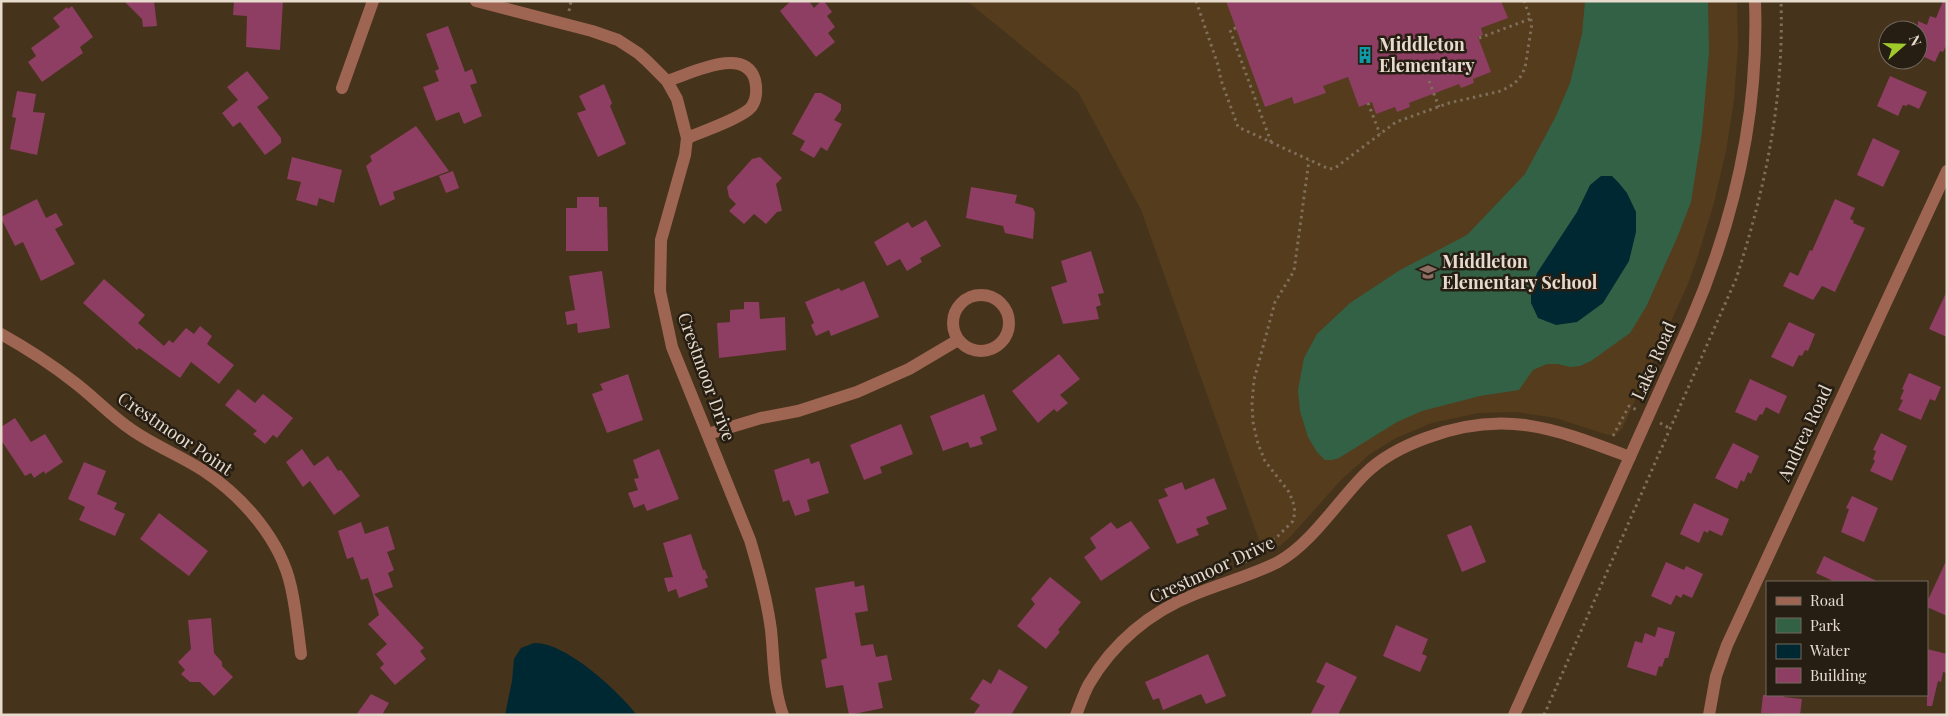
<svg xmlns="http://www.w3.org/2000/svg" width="1948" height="716" font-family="'Playfair Display',serif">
  <rect width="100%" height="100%" fill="#46331b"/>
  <!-- built -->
  <path fill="#543c1d" d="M967,1H1737L1738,48L1734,100L1726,151L1714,203L1697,259L1688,284L1622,429L1616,434L1608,435L1556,418L1516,412L1479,413L1432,423L1396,438L1370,454L1341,480L1291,536L1281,545L1264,554L1141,210L1078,92Z"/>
  <!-- green -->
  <path fill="#336145" d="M1585,1H1708L1709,52L1702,132L1691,202L1677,238L1646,307L1630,333L1591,361L1580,366L1570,367L1558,364H1547L1533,370L1519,390L1480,396L1422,411L1397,422L1339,458L1332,460H1325L1317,452L1308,437L1300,411L1298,390L1304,358L1317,334L1350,303L1400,270L1467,235L1525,174L1556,116L1570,83L1582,34Z"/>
  <!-- water -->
  <g fill="#002832">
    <path d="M1601,176H1612L1618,182L1627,193L1636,212V232L1629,261L1603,303L1577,322L1556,325L1538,318L1531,303V292L1537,273L1577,212L1590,185Z"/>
    <path d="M534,643C566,642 618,691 637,715H505L512,681L514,659L521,648Z"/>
  </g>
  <!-- building -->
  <g fill="#8d3e62">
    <path d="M124,1H154L157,26L143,27L142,19Z"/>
    <path d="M234,1H283L280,50L246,47L247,16L233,15Z"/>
    <path d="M791,1H809L814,8L821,1H824L832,12L827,16L835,27L828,33L835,42L816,57L780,11Z"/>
    <path d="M1226,1H1501L1508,18L1481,28L1483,35L1478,37L1491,72L1473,79L1474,83L1461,88L1459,84L1409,103L1410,107L1397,112L1395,107L1376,114L1372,102L1359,107L1348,77L1323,86L1326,93L1294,104L1292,97L1265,107Z"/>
    <path d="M1943,1H1947V44L1943,52L1940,51L1935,62L1918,54V21L1927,25L1930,16L1936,18Z"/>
    <path d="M72,6L93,37L80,47L83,53L42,82L28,62L36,56L31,48L60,27L53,18L67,7L68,9Z"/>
    <path d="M448,26L465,72L472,69L477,83L470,85L482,116L464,124L459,112L436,121L423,87L439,81L435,71L439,69L426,34Z"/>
    <path d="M247,71L269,98L257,107L281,138V143L265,155L240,122L233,127L222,113L238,100L227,87Z"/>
    <path d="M1890,76L1927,92L1919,109L1908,104L1907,106L1903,105L1898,116L1877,106Z"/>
    <path d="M604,84L612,103L610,106L626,144L598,157L577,113L586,110L579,96Z"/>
    <path d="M17,91L36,94L33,112L45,113L37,155L10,149L16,118L12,117Z"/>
    <path d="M815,93H821L841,104V110L834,120L842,124L827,151L821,147L814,158L800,150L805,141L792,134Z"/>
    <path d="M416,126L449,171L393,192L395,199L380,206L366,166L372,161L370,156Z"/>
    <path d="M1873,138L1900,151L1883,187L1857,175Z"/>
    <path d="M292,157L342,170L334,203L319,198L317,206L296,200L301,182L287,179Z"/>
    <path d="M760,157L782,178L776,184L782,211L777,212L766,224L754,214L744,224L729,211L736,204L729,197L727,187L752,159Z"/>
    <path d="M453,171L459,188L446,193L439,176Z"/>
    <path d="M971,187L1017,195L1015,203L1033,208L1035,213L1033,239L1005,233L1003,226L966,218Z"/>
    <path d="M577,197H599V207H607L608,251H566V208H577Z"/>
    <path d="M37,199L46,218L56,213L63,225L55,229L75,264L41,281L23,242L15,246L1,218V217Z"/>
    <path d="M1835,199L1855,208L1850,219L1854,221L1853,223L1865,228L1835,292L1822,286L1813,300L1783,286L1790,272L1798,276L1810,250L1812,251Z"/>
    <path d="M926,220L941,246L920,258L922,262L907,271L900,259L887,266L874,242L908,222L912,228Z"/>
    <path d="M1091,251L1104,293L1098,294L1101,305L1096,307L1099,319L1063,324L1051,287L1067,282L1061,261Z"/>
    <path d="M602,271L610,328L578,333L577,323L567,325L565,312L575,310L569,276Z"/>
    <path d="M104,279L145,315L138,323L164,346L169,340L173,343L186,328L194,334L200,326L212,336L207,344L234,365L219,384L191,362L180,378L139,348L137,350L83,303Z"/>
    <path d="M864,281L879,317L831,336L829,330L816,336L811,325L814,323L805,302L839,288L841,291Z"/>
    <path d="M1947,291V337L1929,329Z"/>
    <path d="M744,302H759L760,319L785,317L786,350L719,358L717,323L730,322V310L744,309Z"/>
    <path d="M1789,322L1815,334L1808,351L1805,350L1802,356L1799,355L1793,367L1771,357Z"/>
    <path d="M1059,354L1080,379L1060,395L1068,403L1057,412L1054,409L1038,423L1012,391Z"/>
    <path d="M1909,373L1941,387L1935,401L1930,399L1921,420L1898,410L1903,400L1900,399L1904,390L1902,389Z"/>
    <path d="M628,374L643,420L607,433L592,394L603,390L600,384Z"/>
    <path d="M1750,379L1787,396L1779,414L1766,407L1762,415L1760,414L1756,421L1735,412Z"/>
    <path d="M238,389L255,403L263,394L293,418L277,438L273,435L265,444L253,434L257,431L225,405Z"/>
    <path d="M984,394L997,430L980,437L983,444L970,448L968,442L943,451L930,416Z"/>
    <path d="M15,418L31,442L45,434L63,462L45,474L44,471L34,478L31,473L25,476L1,440V427Z"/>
    <path d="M901,424L913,454L880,467L882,473L864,480L850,445Z"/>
    <path d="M1881,433L1907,446L1892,481L1870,471L1875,461L1873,459L1876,451L1873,450Z"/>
    <path d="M1733,443L1759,456L1751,474L1748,472L1744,482L1741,480L1737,489L1715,478Z"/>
    <path d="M302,449L314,466L328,456L338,471L341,470L360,496L334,515L310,481L303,487L286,462Z"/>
    <path d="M659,449L679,499L647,511L644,504L634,508L628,493L638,490L634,479L639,478L633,460Z"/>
    <path d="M809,458L811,464L819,461L829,493L807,500L810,511L795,516L789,500L783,502L774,470Z"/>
    <path d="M84,462L106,471L97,494L117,503L114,509L125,514L115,536L79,520L85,507L68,499Z"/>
    <path d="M1214,478L1227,509L1206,517L1209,524L1196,529L1199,535L1177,544L1158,500L1168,496L1164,489L1182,482L1185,490Z"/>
    <path d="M1852,496L1878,508L1864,542L1841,532L1849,509L1846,508Z"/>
    <path d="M1694,503L1729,519L1722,536L1709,530L1708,533L1704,531L1699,543L1680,534Z"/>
    <path d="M159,513L208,551L189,576L140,539Z"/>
    <path d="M1131,521L1150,548L1101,581L1084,557L1096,548L1090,538L1111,522L1117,529Z"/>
    <path d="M361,522L365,534L388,526L395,549L387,552L394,570L388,573L393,587L374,594L424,648L420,651L426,659L395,685L380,668L384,664L376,654L387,644L368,624L379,615L368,578L361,580L353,557L347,559L338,531Z"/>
    <path d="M1471,525L1486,562L1462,572L1447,535Z"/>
    <path d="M691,534L703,570H705L708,578L705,579L708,587L679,598L676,589L668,592L664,578L673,577L663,543Z"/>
    <path d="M1824,556L1832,560L1879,582H1835L1816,573Z"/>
    <path d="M1947,559V616L1927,607V602Z"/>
    <path d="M1666,562L1684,570L1686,566L1703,574L1692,598L1683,594L1681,598L1676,595L1671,605L1651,596Z"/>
    <path d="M1050,577L1081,602L1058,630L1060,632L1046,649L1017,626L1035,604L1031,599Z"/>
    <path d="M854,581L855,587L864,585L868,611L855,613L861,646L873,644L876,657L887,655L892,680L878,683L883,708L849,715L843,685L826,688L821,660L827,658L815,588Z"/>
    <path d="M211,618L214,653L222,662V666L233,677L214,696L200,682H190L181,674L185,670L178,662L191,649L188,620Z"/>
    <path d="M1396,625L1428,639L1422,654L1427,656L1420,672L1383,656Z"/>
    <path d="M1658,627L1675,632L1668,658H1665L1662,667L1659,666L1656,676L1627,667L1635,641L1642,643L1645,633L1655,637Z"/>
    <path d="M1927,649L1947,654V673L1943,672L1941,682L1938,681L1932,706H1927Z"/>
    <path d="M1208,654L1226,696L1206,704L1201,694L1163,710L1159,698L1153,700L1145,682Z"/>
    <path d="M1326,662L1357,677L1338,715H1310L1325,686L1316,682Z"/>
    <path d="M999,669L1028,687L1011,715H973L980,705L970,699L983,679L991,684Z"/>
    <path d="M371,694L389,703L382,715H356Z"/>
    <path d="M1763,695H1784V697L1802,699L1800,715L1761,713Z"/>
  </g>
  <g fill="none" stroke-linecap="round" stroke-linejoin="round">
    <!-- path -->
    <g stroke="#7f6e59" stroke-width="3" stroke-dasharray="2.5 4" stroke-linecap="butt">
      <path d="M1196,1L1218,65L1221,80L1238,127L1329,169L1335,168L1396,122L1449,103L1501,91L1514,84L1521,76L1525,68L1532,23L1524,1"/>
      <path d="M569,11L571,1"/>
      <path d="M1236,28L1230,30L1271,142"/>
      <path d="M1479,38L1530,19"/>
      <path d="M1429,81L1439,107"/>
      <path d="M1368,103L1380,134"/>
      <path d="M1660,423L1671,429"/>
      <path d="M1613,436L1629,406L1637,410"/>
      <path d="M1246,563L1241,552L1275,539L1293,521L1295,512L1293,502L1289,492L1265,461L1258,444L1253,422L1252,404L1254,380L1275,302L1294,271L1309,160"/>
      <path d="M1544,715L1736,279C1766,186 1784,99 1781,1"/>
    </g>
    <!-- minor -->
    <g stroke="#9e6553" stroke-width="12">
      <path d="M476,1L592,31L618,40L638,53L647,61L667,81L677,99L687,138L685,155L661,240L660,291L672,347L750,540C759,570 767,599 771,630C774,658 773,688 783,715"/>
      <path d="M667,81C690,74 745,45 755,80C757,88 757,99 752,106C745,117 701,132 687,138"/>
      <path d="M342,88L373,1"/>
      <circle cx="981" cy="323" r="28"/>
      <path d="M1,334C26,348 51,364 74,382C94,397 111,416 132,430C155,446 181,456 204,471C243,497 281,540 291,587C296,609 298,632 301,654"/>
      <path d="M708,434L761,418L798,411L857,392L909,369L958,340"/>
      <path d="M1076,715C1080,705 1084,693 1089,684C1113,643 1150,612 1193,595C1221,583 1251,576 1278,562C1311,544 1338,501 1365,474C1382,457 1404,446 1426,438C1505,408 1556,429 1630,457"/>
      <path d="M1514,715L1690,323C1734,222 1759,113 1755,1"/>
      <path d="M1709,715L1716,676L1727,645L1947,171"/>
    </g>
  </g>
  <!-- icons -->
  <defs>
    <g id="building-bare" transform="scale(1.35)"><path d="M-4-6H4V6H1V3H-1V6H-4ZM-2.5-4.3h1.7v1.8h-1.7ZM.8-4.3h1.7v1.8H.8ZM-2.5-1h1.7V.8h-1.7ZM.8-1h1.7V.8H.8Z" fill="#0f9aa8" stroke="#261d13" stroke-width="2.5" paint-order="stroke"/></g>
    <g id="school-bare" transform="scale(1.35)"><path d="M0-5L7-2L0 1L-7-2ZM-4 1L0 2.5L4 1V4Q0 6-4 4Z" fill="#8d6e63" stroke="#261d13" stroke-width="2.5" paint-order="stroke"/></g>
  </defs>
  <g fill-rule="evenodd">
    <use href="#building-bare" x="1365" y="55"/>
    <use href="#school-bare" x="1428" y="272"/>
  </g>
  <g text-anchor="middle" stroke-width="5" stroke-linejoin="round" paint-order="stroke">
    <!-- poi labels -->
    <g font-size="18" font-weight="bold" fill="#e7dbcd" stroke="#261d13" text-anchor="start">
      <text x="1379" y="51">Middleton<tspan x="1379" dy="21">Elementary</tspan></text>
      <text x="1442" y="268">Middleton<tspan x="1442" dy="21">Elementary School</tspan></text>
    </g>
    <!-- street labels -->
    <g font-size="18" fill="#e7dbcd" stroke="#261d13">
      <text transform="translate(1654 361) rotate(-66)" y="6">Lake Road</text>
      <text transform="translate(706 377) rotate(70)" y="6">Crestmoor Drive</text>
      <text transform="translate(1805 433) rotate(-65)" y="6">Andrea Road</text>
      <text transform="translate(175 434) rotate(34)" y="6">Crestmoor Point</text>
      <text transform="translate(1212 570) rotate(-25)" y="6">Crestmoor Drive</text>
    </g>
  </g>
  <!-- border -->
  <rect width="1948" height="716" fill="none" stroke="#e7dbcd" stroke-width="5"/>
  <!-- legend -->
  <rect x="1766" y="581" width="162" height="115" fill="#261d13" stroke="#73695d"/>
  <rect x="1776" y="597" width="25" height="8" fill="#9e6553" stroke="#73695d"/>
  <text x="1810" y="606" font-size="15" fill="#e7dbcd">Road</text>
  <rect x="1776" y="618" width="25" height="15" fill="#336145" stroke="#73695d"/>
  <text x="1810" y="631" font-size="15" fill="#e7dbcd">Park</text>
  <rect x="1776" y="644" width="25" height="15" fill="#002832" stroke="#73695d"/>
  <text x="1810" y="656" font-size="15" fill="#e7dbcd">Water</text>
  <rect x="1776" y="668" width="25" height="15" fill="#8d3e62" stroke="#73695d"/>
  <text x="1810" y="681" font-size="15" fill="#e7dbcd">Building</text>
  <!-- north arrow -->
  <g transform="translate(1903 45) rotate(70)"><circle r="24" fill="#261d13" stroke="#73695d"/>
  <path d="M0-4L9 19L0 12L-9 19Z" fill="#a0c92b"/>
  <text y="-8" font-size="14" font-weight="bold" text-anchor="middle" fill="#e7dbcd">N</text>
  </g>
</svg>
